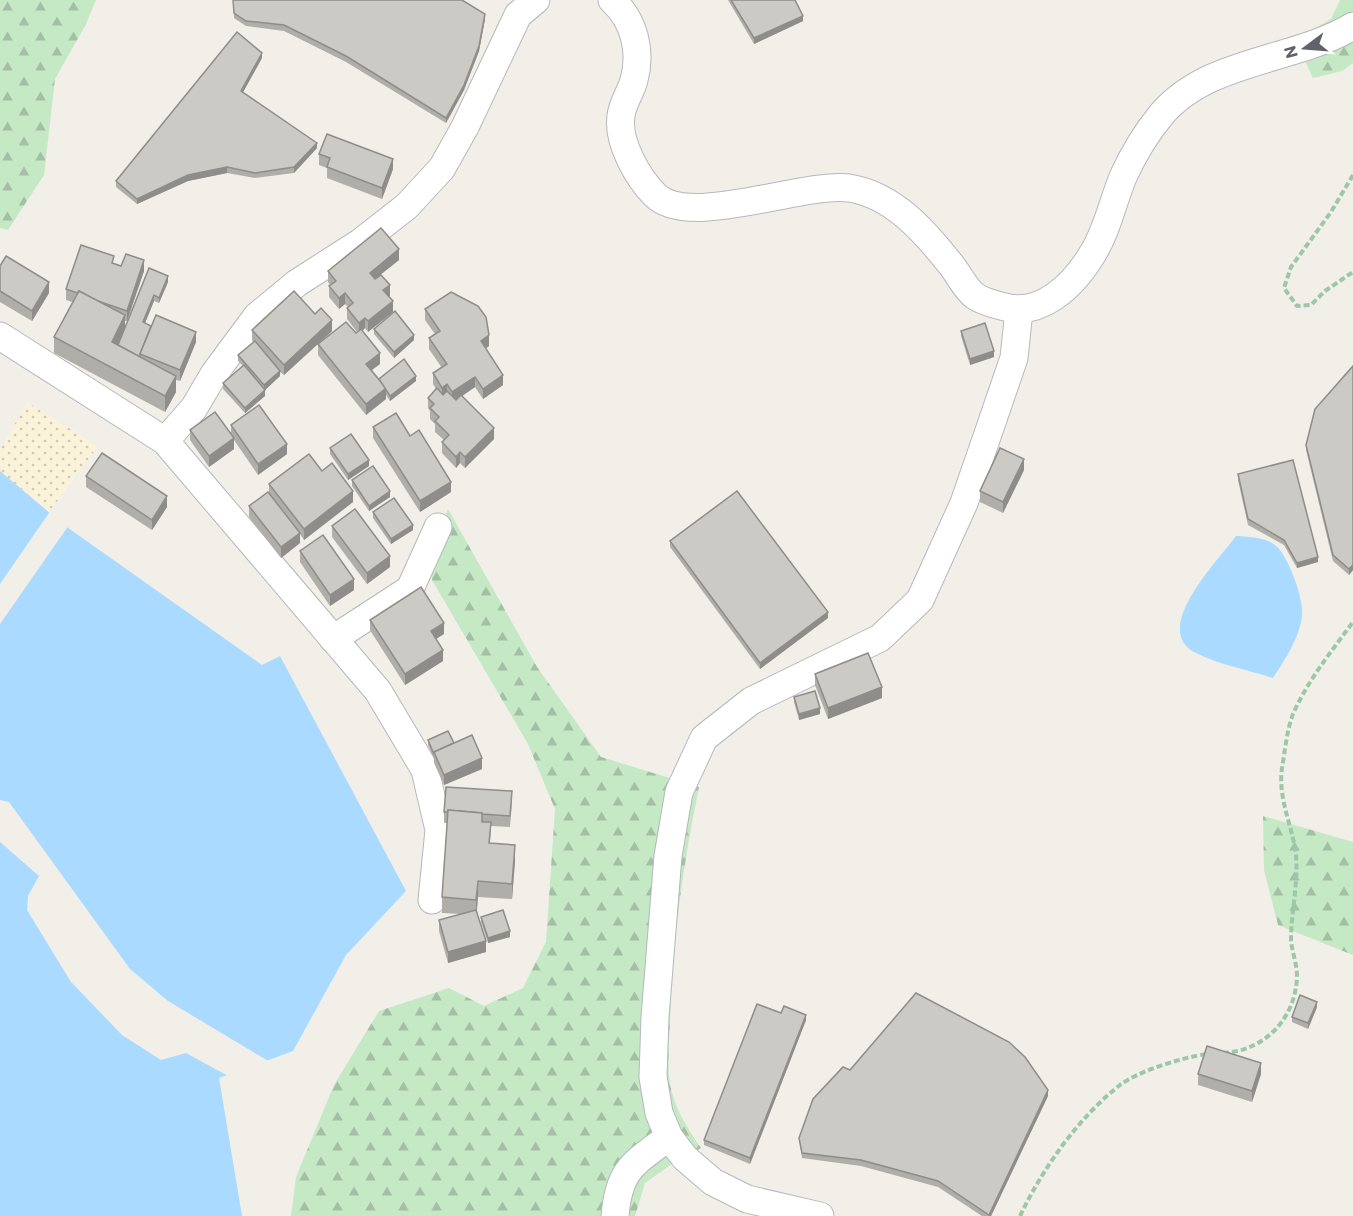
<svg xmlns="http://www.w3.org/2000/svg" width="1353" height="1216" font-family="Commissioner,sans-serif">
  <defs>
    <pattern id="forest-firs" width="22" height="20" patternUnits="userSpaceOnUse" patternTransform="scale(1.5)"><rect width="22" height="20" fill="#c5e8c5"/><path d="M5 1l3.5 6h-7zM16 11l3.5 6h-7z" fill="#a3c0a4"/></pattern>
    <pattern id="sand-dots" width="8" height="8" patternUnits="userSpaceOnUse" patternTransform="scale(1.5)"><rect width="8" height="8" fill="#fbf3d9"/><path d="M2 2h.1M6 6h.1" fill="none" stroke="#cec8b4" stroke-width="1.8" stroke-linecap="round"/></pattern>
  </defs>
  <rect width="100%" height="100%" fill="#f1efe8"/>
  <!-- forest -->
  <g fill="url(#forest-firs)">
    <path d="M0,0H96L85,26L55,79L44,175L8,230L0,228Z"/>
    <path d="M1340,0H1353V63L1342,71L1313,78L1295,40L1331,19Z"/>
    <path d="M448,509L537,667L601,757L699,787C683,865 672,943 670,1023C669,1045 666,1075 673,1096C679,1116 690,1132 701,1148L669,1166L645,1183L635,1216H291L296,1177L334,1085L379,1011L449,988L484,1006L523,988L546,942L555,809L528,744L432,580L431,548Z"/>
    <path d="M1263,816L1353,842V955L1278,925L1264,870Z"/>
  </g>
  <!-- sand -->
  <path fill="url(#sand-dots)" d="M27,402L98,446L49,512L0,471V450Z"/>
  <!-- water -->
  <g fill="#aadaff">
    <path d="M0,471L64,525L262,665L280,656L406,891L346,955L293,1051L219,1078L242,1216H0Z"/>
    <path d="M1236,536C1249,537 1266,537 1276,546C1288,556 1302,595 1302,610C1303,633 1285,660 1273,678C1248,670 1221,665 1198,654C1147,632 1218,561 1236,536Z"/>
  </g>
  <!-- pier -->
  <g fill="#f1efe8">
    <path d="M51,510L69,525L0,624V584Z"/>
    <path d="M0,800L9,802L130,969L168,1001L270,1062L230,1077L186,1053L161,1060L122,1035L71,982L27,910L28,896L39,876L0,842Z"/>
  </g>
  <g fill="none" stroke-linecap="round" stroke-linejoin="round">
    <!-- minor casing -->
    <g stroke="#b5b8bc" stroke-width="29">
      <g id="minor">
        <path d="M612,0C634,20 642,51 634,80C631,92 622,104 621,116C617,142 638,178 655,195C689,229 802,182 849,188C894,195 926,233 952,266C959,275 966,290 975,296C982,301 993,304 1001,306C1040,319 1074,285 1093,253C1107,231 1113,201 1123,177C1132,157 1147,132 1161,115C1208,59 1293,62 1353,26"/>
        <path d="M0,336L165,441L378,691L425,770L439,830L432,900"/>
        <path d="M165,441L194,408L214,374L257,316L297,283L361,242L407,206L442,168L465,127L518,15L536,0"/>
        <path d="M333,639L410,589L438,527"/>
        <path d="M615,1216C619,1169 633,1164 669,1137"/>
        <path d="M820,1216L747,1199L713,1182L685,1158L669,1137L659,1113L653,1077L655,1017L668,856L679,792L704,738L751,701L880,638L920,600L964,503L991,425L1014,358L1019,310"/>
      </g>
    </g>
    <!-- path -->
    <g stroke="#9cc7a9" stroke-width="4" stroke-dasharray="6 3" stroke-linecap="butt">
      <path d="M1353,175L1331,212L1291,267L1284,288L1297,306L1311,305L1325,291L1353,272"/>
      <path d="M1223,1053C1265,1051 1296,1018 1297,976C1297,964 1292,952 1291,940C1291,910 1300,878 1295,848C1290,821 1278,796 1282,768C1285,751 1287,729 1293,714C1308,680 1331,652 1353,622"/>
      <path d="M1020,1216C1043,1168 1078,1118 1120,1085C1138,1071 1184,1057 1207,1054"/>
    </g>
    <!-- minor -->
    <use href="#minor" stroke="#fff" stroke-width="27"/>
  </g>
  <!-- wall -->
  <g fill="#afaea9">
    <path d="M233,0L485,19L479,51L464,90L446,123L346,62L284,31L246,26L234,18Z"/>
    <path d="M728,0H795L803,21L754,44Z"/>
    <path d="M262,58L243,92L317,148L294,173L255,178L227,173L188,181L137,204L116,187V181Z"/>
    <path d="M319,154L393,169L382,199L327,178V168L319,165Z"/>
    <path d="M399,260L375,279L390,296H389L393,312L368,332L365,328L362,331L380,364L372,370L379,379L416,381L390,401L386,395V399L366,415L318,355V344L284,375L280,372V376L265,390V396L245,413L223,389V383L243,366L238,361V355L253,342L252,340V330L315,314L332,331L320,343L356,333L357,332L347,319V308L348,307L345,304L339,309L329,297V286L330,285L328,282V271Z"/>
    <path d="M114,263L121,266L144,271L127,321H125V326L168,282L159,303L154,301L145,323L196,342L180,381L176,380V392L165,412L54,353V337L72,302L66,300V289Z"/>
    <path d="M0,266L49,293L32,321L0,302Z"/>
    <path d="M425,309L489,346L486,348L503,385L483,399L475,387L462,396L494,439L465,468L460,463L456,468L442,453V442L444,440L435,432V424L430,419V411L428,408V398L436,389L433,384V373L442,368L429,349V338L435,334L425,320Z"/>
    <path d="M374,329L414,340L394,358L374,334Z"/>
    <path d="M961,331L994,357L970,365L961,336Z"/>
    <path d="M1353,366V570L1349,575L1333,561L1306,450V445Z"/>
    <path d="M231,425L287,454L258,475L234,440V449L209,467L190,440V430L231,434Z"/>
    <path d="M373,427L410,436L451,492L420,512L373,438Z"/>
    <path d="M330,448L369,466L348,480L330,454Z"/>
    <path d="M1024,470L1003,513L980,502V491Z"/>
    <path d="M322,471L353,502L304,540L300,534V543L281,558L249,517V506L269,493V484Z"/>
    <path d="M1238,474L1318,562L1297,568L1284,545L1248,525L1238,480Z"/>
    <path d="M86,476L167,507L152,530L86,487Z"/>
    <path d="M352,480L390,497L369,511L352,486Z"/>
    <path d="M373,512L413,530L391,544L373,518Z"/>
    <path d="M332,526L390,567L367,584L332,537Z"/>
    <path d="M670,541L828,618L760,669L670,547Z"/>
    <path d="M300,551L354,590L330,606L300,562Z"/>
    <path d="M370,620L444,634L436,639L443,661L405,685L370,630Z"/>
    <path d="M815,674L882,698L828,719L815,685Z"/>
    <path d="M794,697L820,714L799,720L794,702Z"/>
    <path d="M428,740L454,743L482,769L444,785L434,763V759L428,745Z"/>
    <path d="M512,802L510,827L491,826L490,844L515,861L512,899L478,897L477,911L486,952L448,963L439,931V920L461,914L442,913V897L447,823H444V812Z"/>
    <path d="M481,917L510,937L488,943L481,922Z"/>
    <path d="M1317,1007L1308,1029L1292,1022V1017Z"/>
    <path d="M781,1013L806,1020L750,1164L704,1145V1140Z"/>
    <path d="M850,1070L1048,1096L991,1216H982L938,1187L861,1166L802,1158L799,1138Z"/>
    <path d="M1198,1074H1261L1252,1102L1198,1085Z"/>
  </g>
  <!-- shaded-wall -->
  <g fill="#8f8d8a">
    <path d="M485,14V19L479,51L464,90L446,123V118Z"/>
    <path d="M803,16V21L754,44V38Z"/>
    <path d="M262,53V58L241,96V91Z"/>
    <path d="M317,143V148L294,173V167Z"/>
    <path d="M393,159V169L382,199V188Z"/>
    <path d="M227,167V173L188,181L137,204V199L188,175Z"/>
    <path d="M399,249V260L370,283V273Z"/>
    <path d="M144,260V271L127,321V311Z"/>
    <path d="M168,276V282L159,303V298Z"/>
    <path d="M49,282V293L32,321V311Z"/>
    <path d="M390,285V296L383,301V290Z"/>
    <path d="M345,293V304L339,309V298Z"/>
    <path d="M154,295V301L143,328V322Z"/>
    <path d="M393,301V312L368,332V321Z"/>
    <path d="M125,315V331L112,358V342Z"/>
    <path d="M365,318V328L359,334V323Z"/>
    <path d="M332,320V331L284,375V365Z"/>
    <path d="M196,332V342L180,381V370Z"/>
    <path d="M414,335V340L394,358V352Z"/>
    <path d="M489,335V346L481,352V341Z"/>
    <path d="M994,351V357L970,365V359Z"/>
    <path d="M380,353V364L366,374V364Z"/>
    <path d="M280,371V376L264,391V385Z"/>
    <path d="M503,375V385L483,399V389Z"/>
    <path d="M176,376V392L165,412V396Z"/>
    <path d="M416,376V381L390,401V396Z"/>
    <path d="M475,377V387L452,403V392Z"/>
    <path d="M447,384V395L442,398V388Z"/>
    <path d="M386,388V399L366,415V404Z"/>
    <path d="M265,390V396L245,413V408Z"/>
    <path d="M494,428V439L465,468V457Z"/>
    <path d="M234,438V449L209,467V456Z"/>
    <path d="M287,444V454L258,475V464Z"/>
    <path d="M460,452V463L456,468V457Z"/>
    <path d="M1024,459V470L1003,513V502Z"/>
    <path d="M369,460V466L348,480V474Z"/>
    <path d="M451,482V492L420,512V501Z"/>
    <path d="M353,491V502L304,540V529Z"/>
    <path d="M390,491V497L369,511V506Z"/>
    <path d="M167,496V507L152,530V520Z"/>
    <path d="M413,525V530L391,544V539Z"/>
    <path d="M300,533V543L281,558V547Z"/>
    <path d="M390,556V567L367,584V573Z"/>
    <path d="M1318,557V562L1297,568V563Z"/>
    <path d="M1353,565V570L1349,575V569Z"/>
    <path d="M354,579V590L330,606V595Z"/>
    <path d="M828,612V618L760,669V663Z"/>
    <path d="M444,623V634L431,642V631Z"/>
    <path d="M443,650V661L405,685V674Z"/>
    <path d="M882,687V698L828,719V708Z"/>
    <path d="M820,708V714L799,720V714Z"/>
    <path d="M482,758V769L444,785V775Z"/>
    <path d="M515,845V861L512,899V884Z"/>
    <path d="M478,881V897L476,916V900Z"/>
    <path d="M510,931V937L488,943V938Z"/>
    <path d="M486,941V952L448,963V952Z"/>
    <path d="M1317,1002V1007L1308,1029V1023Z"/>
    <path d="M806,1015V1020L750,1164V1158Z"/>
    <path d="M1261,1063V1074L1252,1102V1091Z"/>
    <path d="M1048,1090V1096L991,1216H989Z"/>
  </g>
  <!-- building -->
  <g fill="#cccac5" stroke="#8f8d8a" stroke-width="1.5">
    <path d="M233,0H462L485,14L479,46L464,85L446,118L346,56L284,25L246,21L234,13Z"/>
    <path d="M731,0H795L803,16L754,38Z"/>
    <path d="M237,32L262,53L241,91L317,143L294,167L255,173L227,167L188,175L137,199L116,181Z"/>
    <path d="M327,134L393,159L382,188L327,167L330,158L319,154Z"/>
    <path d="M381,228L399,249L370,273L375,279L381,275L390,285L383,290L393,301L368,321L365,318L359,323L347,308L353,303L345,293L339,298L329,286L336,281L328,271Z"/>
    <path d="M81,245L114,256L112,263L121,266L126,254L144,260L127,311L95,300L79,291L77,293L66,289Z"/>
    <path d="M6,256L49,282L32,311L0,291V266Z"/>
    <path d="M149,268L168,276L159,298L154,295L143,322L151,326L140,354V357L118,345Z"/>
    <path d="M79,291L125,315L112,342L176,376L165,396L54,337Z"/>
    <path d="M294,291L315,314L321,308L332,320L284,365L252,330Z"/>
    <path d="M451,292L478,306L486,317L489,335L481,341L503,375L483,389L475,377L452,392L447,384L442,388L433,373L447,364L429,338L440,331L425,309Z"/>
    <path d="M395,311L414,335L394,352L374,329Z"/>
    <path d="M156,315L196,332L180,370L140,354Z"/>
    <path d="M346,322L356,333L361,329L380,353L366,364L386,388L366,404L318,344Z"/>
    <path d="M985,323L994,351L970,359L961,331Z"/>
    <path d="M255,341L280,371L264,385L238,355Z"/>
    <path d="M404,359L416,376L390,396L379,379Z"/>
    <path d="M244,365L265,390L245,408L223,383Z"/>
    <path d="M1353,366V565L1349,569L1333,555L1306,445L1315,409Z"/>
    <path d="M437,388L443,395L447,391L456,400L461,395L494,428L465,457L460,452L456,457L442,442L449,435L435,421L439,417L430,408L434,404L428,398Z"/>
    <path d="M259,405L287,444L258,464L231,425Z"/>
    <path d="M215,412L234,438L209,456L190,430Z"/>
    <path d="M396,413L410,436L419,430L451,482L420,501L373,427Z"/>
    <path d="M351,434L369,460L348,474L330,448Z"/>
    <path d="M1000,448L1024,459L1003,502L980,491Z"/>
    <path d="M102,453L167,496L152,520L86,476Z"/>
    <path d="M309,454L322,471L332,463L353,491L304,529L269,484Z"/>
    <path d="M1293,460L1318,557L1297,563L1284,540L1248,519L1238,474Z"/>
    <path d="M373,466L390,491L369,506L352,480Z"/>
    <path d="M737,491L828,612L760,663L670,541Z"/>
    <path d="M268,492L300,533L281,547L249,506Z"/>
    <path d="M394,498L413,525L391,539L373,512Z"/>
    <path d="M355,509L390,556L367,573L332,526Z"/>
    <path d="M323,535L354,579L330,595L300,551Z"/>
    <path d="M421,587L444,623L431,631L443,650L405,674L370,620Z"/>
    <path d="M868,653L882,687L828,708L815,674Z"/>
    <path d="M815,691L820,708L799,714L794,697Z"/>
    <path d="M448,731L454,743L434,752V754L428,740Z"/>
    <path d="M472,735L482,758L444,775L434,752Z"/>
    <path d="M446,787L512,791L510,816L482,814V813L448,810V812H444Z"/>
    <path d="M448,810L482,813V822H491L489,843L515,845L512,884L478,881L476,900L442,897Z"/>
    <path d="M476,910L486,941L448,952L439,920Z"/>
    <path d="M503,910L510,931L488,938L481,917Z"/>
    <path d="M916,993L1009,1042L1025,1057L1048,1090L989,1215L938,1181L861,1160L802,1153L799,1138L813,1099L843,1067L850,1070Z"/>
    <path d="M1300,995L1317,1002L1308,1023L1292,1017Z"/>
    <path d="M757,1004L781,1013L784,1006L806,1015L750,1158L704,1140Z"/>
    <path d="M1207,1046L1261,1063L1252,1091L1198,1074Z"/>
  </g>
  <!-- north arrow -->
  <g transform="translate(1305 48) rotate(254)" stroke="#ffffff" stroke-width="4.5" paint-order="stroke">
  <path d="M0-4.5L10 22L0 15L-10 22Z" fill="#5f6368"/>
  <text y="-9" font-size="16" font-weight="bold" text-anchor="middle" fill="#5f6368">N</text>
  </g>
</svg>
